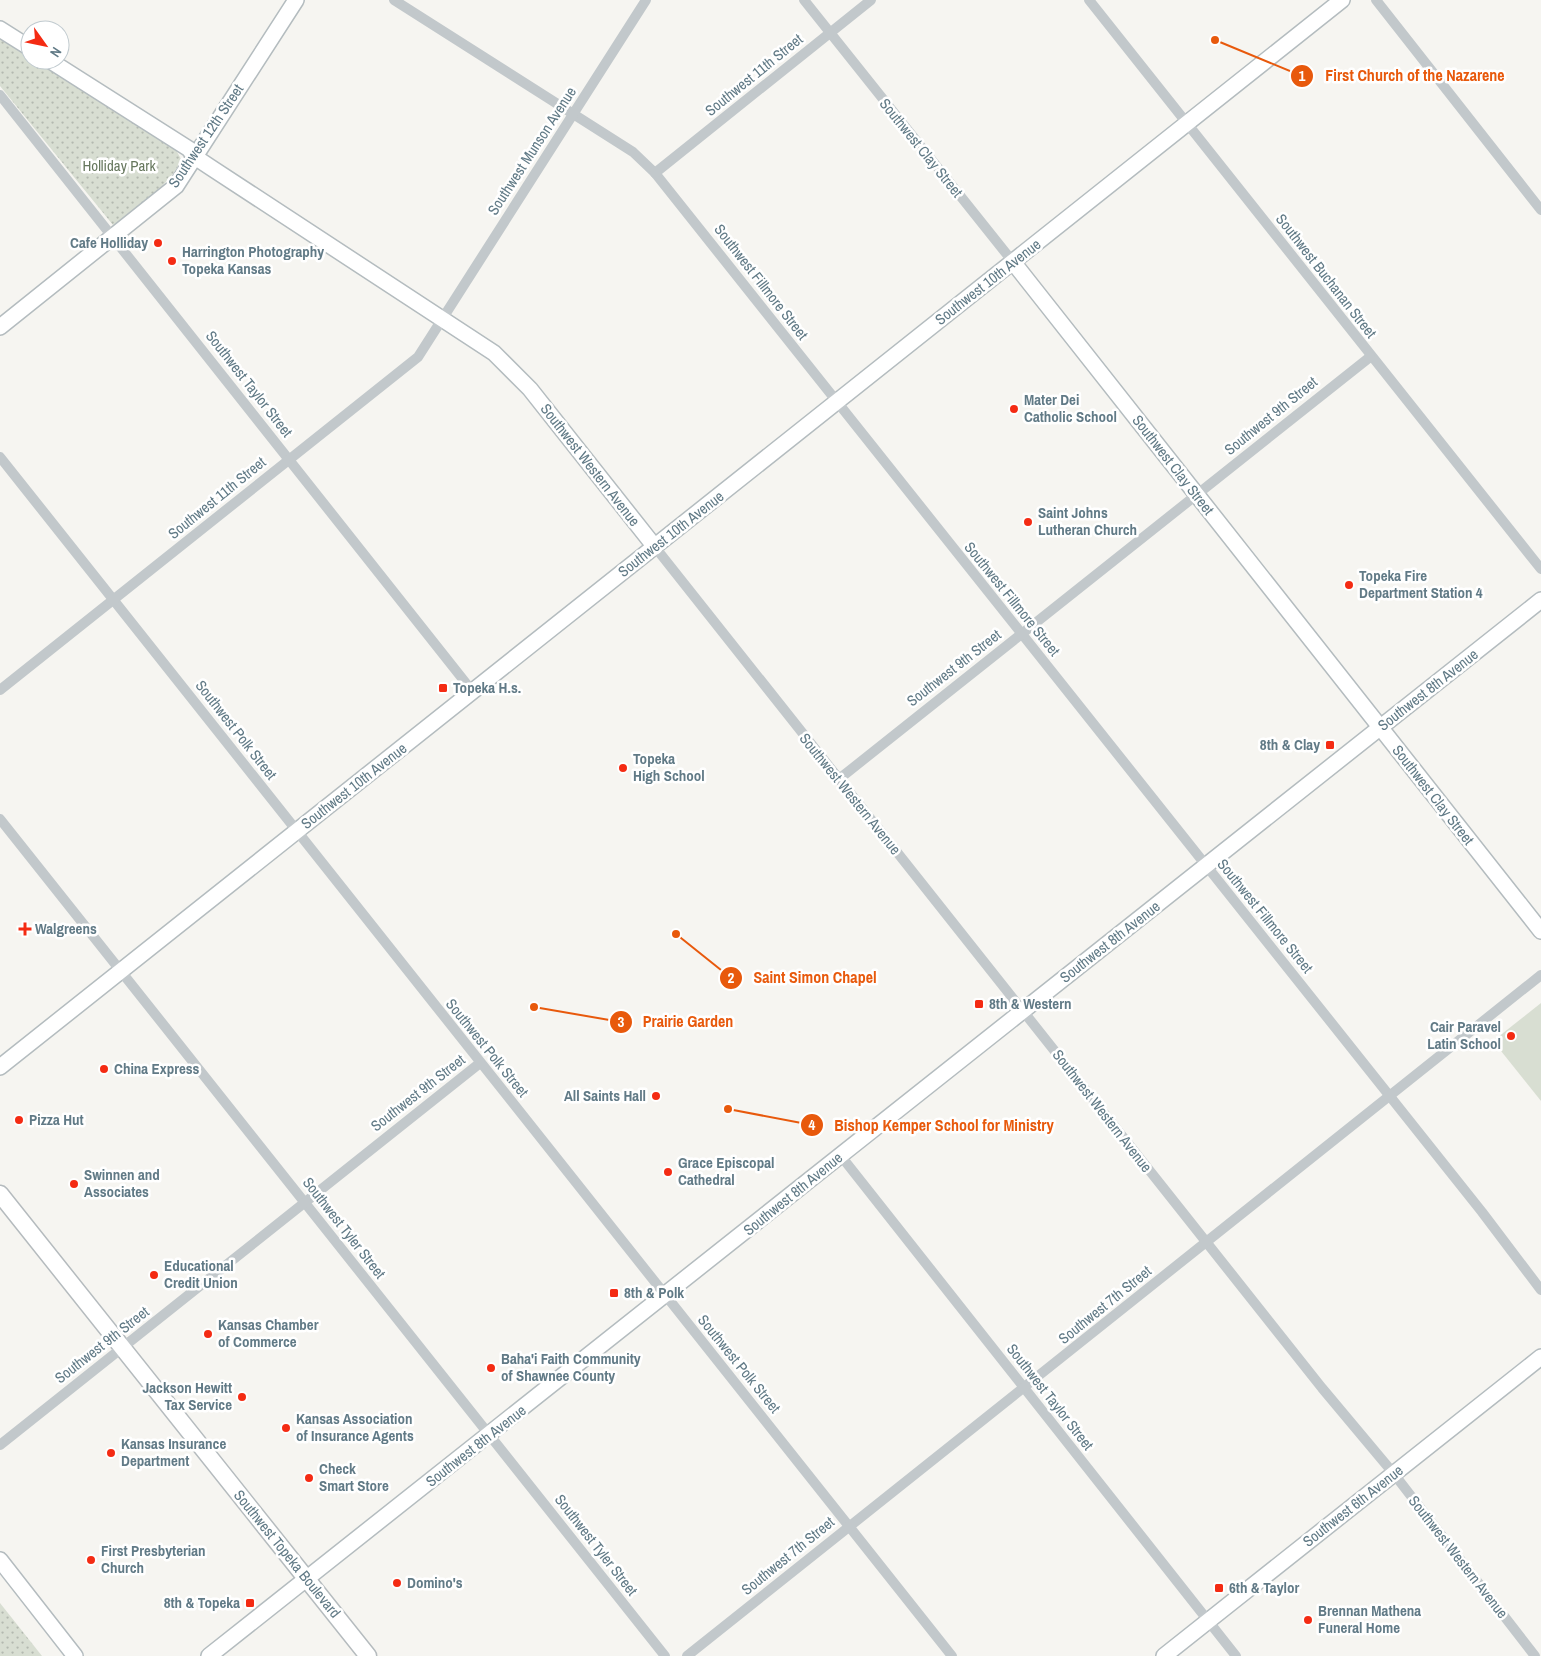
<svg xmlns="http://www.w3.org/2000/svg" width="1541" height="1656" font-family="'Archivo Narrow',sans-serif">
  <defs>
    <pattern id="grass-dots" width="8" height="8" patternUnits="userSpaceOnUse" patternTransform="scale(1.25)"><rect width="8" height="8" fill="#d8ded2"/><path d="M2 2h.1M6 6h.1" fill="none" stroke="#b3b9b0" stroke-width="1.8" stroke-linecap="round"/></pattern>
  </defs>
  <rect width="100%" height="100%" fill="#f6f5f1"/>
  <!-- grass -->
  <g fill="url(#grass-dots)">
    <path d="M0,38L30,57V60H35L176,150L181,159C177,177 130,218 113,225L0,86Z"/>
    <path d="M0,1603L42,1656H0Z"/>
  </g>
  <!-- garden -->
  <path fill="#d8ded2" d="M1541,1003V1101L1493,1041Z"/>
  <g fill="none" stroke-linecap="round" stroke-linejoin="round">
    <!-- secondary casing -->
    <g stroke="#b4bcbf" stroke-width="18">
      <g id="secondary">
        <path d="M0,29L30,48"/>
        <path d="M49,60L189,149L195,157L210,167L494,353L530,389L655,547"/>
        <path d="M1013,262L1541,931"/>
        <path d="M0,327L176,186L296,0"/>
        <path d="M0,1067L1342,0"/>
        <path d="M0,1560L75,1656"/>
        <path d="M209,1656L1541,600"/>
        <path d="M1164,1656L1541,1357"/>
      </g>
    </g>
    <!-- primary casing -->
    <g stroke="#b5bbbe" stroke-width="19">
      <path id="primary" d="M0,1194L368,1656"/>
    </g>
    <!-- street -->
    <g stroke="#c2c8cb" stroke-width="10">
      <path d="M394,0L633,152L655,173L1482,1212L1541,1290"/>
      <path d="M804,0L1013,262"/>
      <path d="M1089,0L1541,569"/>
      <path d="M1376,0L1541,210"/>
      <path d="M0,95L473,692"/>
      <path d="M655,173L871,0"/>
      <path d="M0,457L952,1656"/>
      <path d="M655,547L1322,1388L1394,1474L1535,1656"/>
      <path d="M0,690L418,357L646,0"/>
      <path d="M839,779L1370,357"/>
      <path d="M0,819L665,1656"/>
      <path d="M841,1156L1236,1656"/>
      <path d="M0,1445L480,1063"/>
      <path d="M687,1656L1541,975"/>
    </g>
    <!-- secondary -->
    <use href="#secondary" stroke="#fff" stroke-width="15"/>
    <!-- primary -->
    <use href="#primary" stroke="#fff" stroke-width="16"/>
  </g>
  <!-- markers -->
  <g fill="#f42b13" stroke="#fff" stroke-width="2">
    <circle cx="158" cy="243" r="5"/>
    <circle cx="172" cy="261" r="5"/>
    <circle cx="1014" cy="409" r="5"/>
    <circle cx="1028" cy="522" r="5"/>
    <circle cx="1349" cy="585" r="5"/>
    <rect x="438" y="683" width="10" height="10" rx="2.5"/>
    <rect x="1325" y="740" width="10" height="10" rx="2.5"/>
    <circle cx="623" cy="768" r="5"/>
    <path d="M22.5 921.5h5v5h5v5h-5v5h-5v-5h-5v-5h5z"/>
    <rect x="974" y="999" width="10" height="10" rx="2.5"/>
    <circle cx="1511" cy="1036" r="5"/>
    <circle cx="104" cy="1069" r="5"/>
    <circle cx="656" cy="1096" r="5"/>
    <circle cx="19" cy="1120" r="5"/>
    <circle cx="668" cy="1172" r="5"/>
    <circle cx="74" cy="1184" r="5"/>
    <circle cx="154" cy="1275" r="5"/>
    <rect x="609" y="1288" width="10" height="10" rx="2.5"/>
    <circle cx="208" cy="1334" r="5"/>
    <circle cx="491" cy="1368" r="5"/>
    <circle cx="242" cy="1397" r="5"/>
    <circle cx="286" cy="1428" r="5"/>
    <circle cx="111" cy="1453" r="5"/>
    <circle cx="309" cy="1478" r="5"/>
    <circle cx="91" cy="1560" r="5"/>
    <circle cx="397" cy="1583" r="5"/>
    <rect x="1214" y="1583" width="10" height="10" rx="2.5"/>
    <rect x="245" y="1598" width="10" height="10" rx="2.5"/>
    <circle cx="1308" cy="1620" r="5"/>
  </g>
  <g text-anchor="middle" stroke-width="5" stroke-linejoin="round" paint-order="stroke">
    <!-- street labels -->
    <g font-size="15" fill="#617a86" stroke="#fff">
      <text transform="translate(754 75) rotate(-39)" y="5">Southwest 11th Street</text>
      <text transform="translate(206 136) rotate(-56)" y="5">Southwest 12th Street</text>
      <text transform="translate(921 148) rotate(51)" y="5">Southwest Clay Street</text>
      <text transform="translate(532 151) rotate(-57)" y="5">Southwest Munson Avenue</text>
      <text transform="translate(1326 276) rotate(52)" y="5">Southwest Buchanan Street</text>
      <text transform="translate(761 282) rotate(52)" y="5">Southwest Fillmore Street</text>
      <text transform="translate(988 282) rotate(-38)" y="5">Southwest 10th Avenue</text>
      <text transform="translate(249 384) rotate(52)" y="5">Southwest Taylor Street</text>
      <text transform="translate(1271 416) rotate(-39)" y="5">Southwest 9th Street</text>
      <text transform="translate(590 465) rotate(52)" y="5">Southwest Western Avenue</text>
      <text transform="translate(1173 465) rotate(52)" y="5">Southwest Clay Street</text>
      <text transform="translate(217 498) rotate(-39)" y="5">Southwest 11th Street</text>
      <text transform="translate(671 534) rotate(-38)" y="5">Southwest 10th Avenue</text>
      <text transform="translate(1012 599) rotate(51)" y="5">Southwest Fillmore Street</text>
      <text transform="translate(954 668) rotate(-38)" y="5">Southwest 9th Street</text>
      <text transform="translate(1428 690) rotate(-38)" y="5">Southwest 8th Avenue</text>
      <text transform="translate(236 730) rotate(52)" y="5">Southwest Polk Street</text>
      <text transform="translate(354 786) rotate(-38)" y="5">Southwest 10th Avenue</text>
      <text transform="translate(850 794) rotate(51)" y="5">Southwest Western Avenue</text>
      <text transform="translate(1433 795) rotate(52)" y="5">Southwest Clay Street</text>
      <text transform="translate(1265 916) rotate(51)" y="5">Southwest Fillmore Street</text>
      <text transform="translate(1110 942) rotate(-38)" y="5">Southwest 8th Avenue</text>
      <text transform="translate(487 1048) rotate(51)" y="5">Southwest Polk Street</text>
      <text transform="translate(418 1093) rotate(-38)" y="5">Southwest 9th Street</text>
      <text transform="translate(1102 1111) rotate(52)" y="5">Southwest Western Avenue</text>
      <text transform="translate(793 1194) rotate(-39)" y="5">Southwest 8th Avenue</text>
      <text transform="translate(344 1228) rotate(52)" y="5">Southwest Tyler Street</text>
      <text transform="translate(1105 1305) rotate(-39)" y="5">Southwest 7th Street</text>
      <text transform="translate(102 1345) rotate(-38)" y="5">Southwest 9th Street</text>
      <text transform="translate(739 1364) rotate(51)" y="5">Southwest Polk Street</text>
      <text transform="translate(1050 1397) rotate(52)" y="5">Southwest Taylor Street</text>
      <text transform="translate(476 1446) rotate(-38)" y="5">Southwest 8th Avenue</text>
      <text transform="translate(1353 1506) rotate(-38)" y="5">Southwest 6th Avenue</text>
      <text transform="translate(596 1545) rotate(52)" y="5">Southwest Tyler Street</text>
      <text transform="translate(287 1554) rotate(51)" y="5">Southwest Topeka Boulevard</text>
      <text transform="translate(788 1556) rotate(-39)" y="5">Southwest 7th Street</text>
      <text transform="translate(1458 1557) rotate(52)" y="5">Southwest Western Avenue</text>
    </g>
    <!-- park labels -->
    <g font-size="15" fill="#66775d" stroke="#fff">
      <text x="119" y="171">Holliday Park</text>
    </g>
    <!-- poi labels -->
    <g font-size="15" font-weight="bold" fill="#617a86" stroke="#fff" text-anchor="start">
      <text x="148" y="248" text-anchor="end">Cafe Holliday</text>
      <text x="182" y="257">Harrington Photography<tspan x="182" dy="17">Topeka Kansas</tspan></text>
      <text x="1024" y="405">Mater Dei<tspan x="1024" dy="17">Catholic School</tspan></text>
      <text x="1038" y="518">Saint Johns<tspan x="1038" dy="17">Lutheran Church</tspan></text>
      <text x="1359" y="581">Topeka Fire<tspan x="1359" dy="17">Department Station 4</tspan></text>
      <text x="453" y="693">Topeka H.s.</text>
      <text x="1320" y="750" text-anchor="end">8th &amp; Clay</text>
      <text x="633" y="764">Topeka<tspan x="633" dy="17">High School</tspan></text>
      <text x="35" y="934">Walgreens</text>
      <text x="989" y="1009">8th &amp; Western</text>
      <text x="1501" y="1032" text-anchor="end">Cair Paravel<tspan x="1501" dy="17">Latin School</tspan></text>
      <text x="114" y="1074">China Express</text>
      <text x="646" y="1101" text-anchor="end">All Saints Hall</text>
      <text x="29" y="1125">Pizza Hut</text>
      <text x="678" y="1168">Grace Episcopal<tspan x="678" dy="17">Cathedral</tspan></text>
      <text x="84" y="1180">Swinnen and<tspan x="84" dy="17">Associates</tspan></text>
      <text x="164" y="1271">Educational<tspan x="164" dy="17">Credit Union</tspan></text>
      <text x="624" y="1298">8th &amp; Polk</text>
      <text x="218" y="1330">Kansas Chamber<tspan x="218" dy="17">of Commerce</tspan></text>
      <text x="501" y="1364">Baha'i Faith Community<tspan x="501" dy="17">of Shawnee County</tspan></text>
      <text x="232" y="1393" text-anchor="end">Jackson Hewitt<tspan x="232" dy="17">Tax Service</tspan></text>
      <text x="296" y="1424">Kansas Association<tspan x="296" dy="17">of Insurance Agents</tspan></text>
      <text x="121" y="1449">Kansas Insurance<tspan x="121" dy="17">Department</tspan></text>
      <text x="319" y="1474">Check<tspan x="319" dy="17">Smart Store</tspan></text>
      <text x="101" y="1556">First Presbyterian<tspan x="101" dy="17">Church</tspan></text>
      <text x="407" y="1588">Domino's</text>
      <text x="1229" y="1593">6th &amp; Taylor</text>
      <text x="240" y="1608" text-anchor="end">8th &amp; Topeka</text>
      <text x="1318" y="1616">Brennan Mathena<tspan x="1318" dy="17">Funeral Home</tspan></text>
    </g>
  </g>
  <!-- callouts -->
  <path fill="none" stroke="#e8590c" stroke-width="2" d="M1215 40L1302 76M676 934L731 978M534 1007L621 1022M728 1109L812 1125"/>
  <g fill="#e8590c" stroke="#fff" stroke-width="2">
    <circle cx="1215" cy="40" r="5"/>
    <circle cx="676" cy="934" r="5"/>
    <circle cx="534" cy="1007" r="5"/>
    <circle cx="728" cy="1109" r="5"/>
    <circle cx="1302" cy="76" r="12"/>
    <circle cx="731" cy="978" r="12"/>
    <circle cx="621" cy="1022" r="12"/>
    <circle cx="812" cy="1125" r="12"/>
  </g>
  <g font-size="15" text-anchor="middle" font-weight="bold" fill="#fff">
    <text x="1302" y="81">1</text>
    <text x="731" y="983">2</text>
    <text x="621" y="1027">3</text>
    <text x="812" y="1130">4</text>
  </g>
  <g font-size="16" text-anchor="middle" font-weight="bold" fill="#e8590c" stroke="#fff" stroke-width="5" stroke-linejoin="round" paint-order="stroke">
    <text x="1415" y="81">First Church of the Nazarene</text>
    <text x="815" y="983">Saint Simon Chapel</text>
    <text x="688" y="1027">Prairie Garden</text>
    <text x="944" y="1131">Bishop Kemper School for Ministry</text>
  </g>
  <!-- north arrow -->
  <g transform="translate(45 45) rotate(123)"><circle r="24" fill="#ffffff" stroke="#c0cacf"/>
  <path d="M0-4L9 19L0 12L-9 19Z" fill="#f42b13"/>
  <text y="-8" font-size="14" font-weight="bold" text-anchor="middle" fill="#617a86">N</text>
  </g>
</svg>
